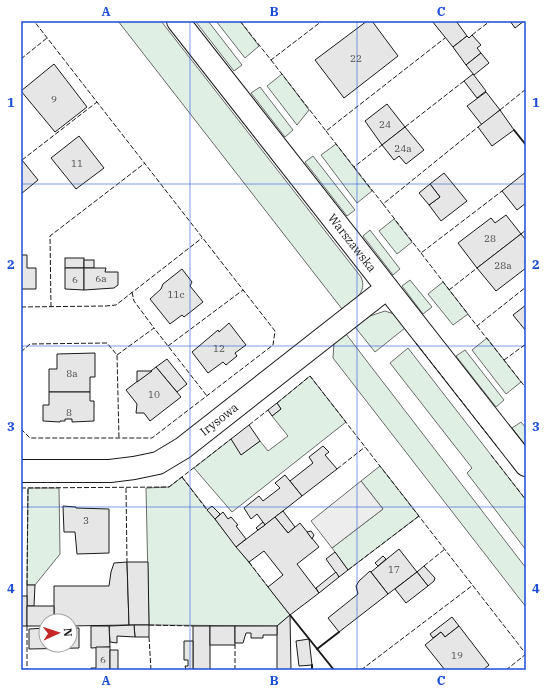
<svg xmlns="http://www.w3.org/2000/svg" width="547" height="691" font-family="'IBM Plex Serif',serif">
  <rect width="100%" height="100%" fill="#fff"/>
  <!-- green -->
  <g fill="#e0efe3" stroke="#6a6a6a">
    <path d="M118,21H161L361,277C368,293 353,301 342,309Z"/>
    <path d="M198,21H208L242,65L234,71L196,22Z"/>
    <path d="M216,21H240L259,46L245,58Z"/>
    <path d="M282,74L309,110L297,125L267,86Z"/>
    <path d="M260,87L293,130L285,137L251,93Z"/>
    <path d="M336,144L372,191L357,203L321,155Z"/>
    <path d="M313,156L355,210L347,216L305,162Z"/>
    <path d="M394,219L412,242L397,254L379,231Z"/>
    <path d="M370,230L400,269L393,275L363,236Z"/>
    <path d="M410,280L432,307L423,314L402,286Z"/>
    <path d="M443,282L468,314L453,325L428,294Z"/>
    <path d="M385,311L394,314L405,328L375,352L355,327L370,316Z"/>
    <path d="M346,334L526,568V607L333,358L334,343Z"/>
    <path d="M487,338L521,382L506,394L472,350Z"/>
    <path d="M408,348L526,500V550L467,473L472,468L390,363Z"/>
    <path d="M465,350L504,400L496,407L456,356Z"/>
    <path d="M310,376L346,422L232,512L194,468L231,439L242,454L260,441L268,451L288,436L272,416L281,409L277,403Z"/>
    <path d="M521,422L526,428V446L512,428Z"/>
    <path d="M380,466L419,516L348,570L332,548L383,509L361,481Z"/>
    <path d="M182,477L290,615L277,626L149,625L146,488L169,487Z"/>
    <path d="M28,488H59L60,554L35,585H27Z"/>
  </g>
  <!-- parking -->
  <path fill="#ededed" stroke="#6a6a6a" d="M361,481L383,509L332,548L311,521Z"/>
  <!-- building -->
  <g fill="#e6e6e6" stroke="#1a1a1a">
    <path d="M367,21H372L398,56L344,98L315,60Z"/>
    <path d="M432,21H456L467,36L453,47Z"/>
    <path d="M510,21H524L515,28Z"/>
    <path d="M472,35L481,45L477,48L481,53L466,65L453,47L467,36L469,38Z"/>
    <path d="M481,53L489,63L474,75L466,65Z"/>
    <path d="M54,64L87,107L55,132L21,91Z"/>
    <path d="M473,74L486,91L477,98L464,81Z"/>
    <path d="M486,92L500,110L482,125L467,106Z"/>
    <path d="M387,104L405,127L382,145L365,121Z"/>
    <path d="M500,110L514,130L492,146L478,127Z"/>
    <path d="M405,127L424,150L406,164L399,156L394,160L382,145Z"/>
    <path d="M79,136L104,168L76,189L51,158Z"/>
    <path d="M22,160L38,180L21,194V161Z"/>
    <path d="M526,172V203L517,210L502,191Z"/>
    <path d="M444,173L467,201L441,221L429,205L440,197L430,184Z"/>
    <path d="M430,184L440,197L429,205L419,193Z"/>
    <path d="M506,215L521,234L477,268L458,243L491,218L495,223Z"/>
    <path d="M521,234L526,240V260L525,261L526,268L496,291L477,268Z"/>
    <path d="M21,255H27V268H36V289H21Z"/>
    <rect x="65" y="258" width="19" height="10"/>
    <rect x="84" y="260" width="10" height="8"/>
    <path d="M65,268H84V290L65,289Z"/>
    <path d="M84,268H106L105,272H118V285L114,288L84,290Z"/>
    <path d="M182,269L192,282L190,286L203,302L184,317L182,315L170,324L150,299L161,289L163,284Z"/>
    <path d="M526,305V331L513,315Z"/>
    <path d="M229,323L246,345L235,353L237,356L226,365L223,362L208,373L192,352L218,330L219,332Z"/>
    <path d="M95,353V377H90V392H49V369H57V354Z"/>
    <path d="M167,359L187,384L177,392L156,367Z"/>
    <path d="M156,367L181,397L150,421L144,413H136L137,404L126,390Z"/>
    <path d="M137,371H152L137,382Z"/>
    <path d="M49,392H90V401H94V421L72,422V419H65V421H60V422L43,421V405H49Z"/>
    <path d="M277,403L281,409L272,416L268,410Z"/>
    <path d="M249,425L260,441L241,455L231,439Z"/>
    <path d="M323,446L329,452L325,455L337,469L302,496L290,481L313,463L309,457Z"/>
    <path d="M285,475L302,496L265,525L257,514L251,519L244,508L259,496L263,501L280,488L275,483Z"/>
    <path d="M63,506L76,507V508L109,509V553L77,554L75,532H64Z"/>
    <path d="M212,506L220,514L215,519L207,510Z"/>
    <path d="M283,511L295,527L288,533L275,517Z"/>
    <path d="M223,512L228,519L231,517L238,525L236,526L246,539L236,547L215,519Z"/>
    <path d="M275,517L288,533L300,523L319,547L297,564L319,593L290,615L268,587L283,575L264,551L249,562L236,547Z"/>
    <path d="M263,522L265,525L258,530L256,528Z"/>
    <path d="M311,531L314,535L312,539L307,532Z"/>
    <path d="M399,549L417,572L388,594L371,572Z"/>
    <path d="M335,552L348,570L339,577L326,559Z"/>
    <path d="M383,556L386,559L378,566L375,563Z"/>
    <path d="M127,562L129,625L70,626V621H54V586H109L111,572L114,563Z"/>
    <path d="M127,562H148L149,625H129Z"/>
    <path d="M424,566L435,578L434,581L428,586L417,572Z"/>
    <path d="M370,571L388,594L339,632L328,618L358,594L356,586L359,581Z"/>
    <path d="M336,572L339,577L319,593L316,588Z"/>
    <path d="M417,572L428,586L406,603L395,589Z"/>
    <path d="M27,585H35L34,606H27Z"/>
    <rect x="21" y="596" width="6" height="30"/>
    <path d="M27,606H54V621H46V626H27Z"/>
    <path d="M290,615L291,670H277V626Z"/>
    <path d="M452,617L459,626L445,637L441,632L433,638L430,634Z"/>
    <path d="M134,625H149V637H135Z"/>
    <path d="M134,625L135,637L117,636V643L110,642L109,626Z"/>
    <path d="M91,626H109L110,647L91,648Z"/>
    <rect x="193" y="626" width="17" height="44"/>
    <rect x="210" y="626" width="25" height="19"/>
    <path d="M235,626H277V635H263V638H251V633H246L243,643H235Z"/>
    <path d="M459,626L489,665L483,670H445L425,645L441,632L445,637Z"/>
    <path d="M46,628V645H70V628H79V648L29,649V629Z"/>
    <path d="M309,639L312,665L299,666L296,641Z"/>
    <path d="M184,641H193V670H186L185,666H188V660H184Z"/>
    <path d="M96,647H110V670H91V668H96Z"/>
    <path d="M110,650H118V669L119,670H110Z"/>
  </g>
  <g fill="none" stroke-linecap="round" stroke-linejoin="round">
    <!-- minor casing -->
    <g stroke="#1a1a1a" stroke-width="24">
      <g id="minor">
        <path id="s1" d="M178,21L526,465"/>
        <path id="s2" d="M21,471H110L134,468L158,463L183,448L387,288"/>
      </g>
    </g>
    <!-- minor -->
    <use href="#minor" stroke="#fff" stroke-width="22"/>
    <!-- fence -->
    <g stroke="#1a1a1a" stroke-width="1" stroke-dasharray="5 2" stroke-linecap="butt">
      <path d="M240,21L271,60L322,21"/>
      <path d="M472,35L490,21"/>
      <path d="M21,59L47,38"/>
      <path d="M271,60L326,131L445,38"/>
      <path d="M500,110L526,89"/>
      <path d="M405,127L464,81"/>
      <path d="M326,131L354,167L382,145"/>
      <path d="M22,160L97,102"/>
      <path d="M354,167L383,204L478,127"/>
      <path d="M383,204L421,253L502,191"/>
      <path d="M521,234L526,230"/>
      <path d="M421,253L477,326L526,287"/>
      <path d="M449,290L477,268"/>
      <path d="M132,292L134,301L154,328"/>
      <path d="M21,307L106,306L116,305L202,238"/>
      <path d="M51,307L50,236L145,163"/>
      <path d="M477,326L526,388"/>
      <path d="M416,343L499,449"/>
      <path d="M168,346L243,290"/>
      <path d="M21,352L30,344L107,343L117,355L119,438"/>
      <path d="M117,355L154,328L207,396"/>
      <path d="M504,360L526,344"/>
      <path d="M277,403L310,376L526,654"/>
      <path d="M249,425L268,410"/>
      <path d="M21,429L30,438H152L273,345L275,331L34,21"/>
      <path d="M491,455L526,500"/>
      <path d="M337,469L365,447"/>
      <path d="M182,477L207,510"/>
      <path d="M21,488L169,487L231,439"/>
      <path d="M126,488L127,562"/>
      <path d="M249,562L268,587"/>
      <path d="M424,566L445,549"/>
      <path d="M348,570L419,516"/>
      <path d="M27,585L28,488"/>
      <path d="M149,625L193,626"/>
      <path d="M27,626V670"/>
      <path d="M149,637L151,670"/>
      <path d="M235,670V645"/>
      <path d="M361,670L473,585"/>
      <path d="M506,670L526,654"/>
    </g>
    <!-- wall -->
    <g stroke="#1a1a1a" stroke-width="2">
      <path d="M514,130L526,145"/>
      <path d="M290,615L334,670"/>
      <path d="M317,649L339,632"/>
      <path d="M312,665V670"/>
    </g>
  </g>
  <!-- grid -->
  <path fill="none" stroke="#1d4ed8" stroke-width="1" stroke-opacity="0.55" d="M190,21V670M357,21V670M21,184H526M21,346H526M21,507H526"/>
  <g text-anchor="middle" stroke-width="3" stroke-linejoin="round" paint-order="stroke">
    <!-- number labels -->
    <g font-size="10" fill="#4d4d4d">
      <text x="356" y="62">22</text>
      <text x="54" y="103">9</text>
      <text x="385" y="128">24</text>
      <text x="403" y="152">24a</text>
      <text x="77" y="167">11</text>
      <text x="490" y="242">28</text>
      <text x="503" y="269">28a</text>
      <text x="101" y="282">6a</text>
      <text x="75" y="283">6</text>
      <text x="176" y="298">11c</text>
      <text x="219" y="352">12</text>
      <text x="72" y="377">8a</text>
      <text x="154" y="398">10</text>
      <text x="69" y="416">8</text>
      <text x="86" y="524">3</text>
      <text x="394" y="573">17</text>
      <text x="457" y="659">19</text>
      <text x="103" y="663">6</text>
    </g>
    <!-- street labels -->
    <g font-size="12" fill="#1a1a1a" stroke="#fff">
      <text dy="4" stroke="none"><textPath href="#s1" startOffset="282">Warszawska</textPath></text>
      <text dy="4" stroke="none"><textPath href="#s2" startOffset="213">Irysowa</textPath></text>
    </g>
  </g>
  <!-- border -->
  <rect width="547" height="691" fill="none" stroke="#ffffff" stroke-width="44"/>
  <!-- north arrow -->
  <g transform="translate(58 633) rotate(87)"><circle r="19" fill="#ffffff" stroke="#a3a3a3"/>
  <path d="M0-3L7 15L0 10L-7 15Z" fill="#c62828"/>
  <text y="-6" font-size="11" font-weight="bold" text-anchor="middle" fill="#1a1a1a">N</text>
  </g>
  <rect x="22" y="22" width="503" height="647" fill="none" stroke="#1d4ed8" stroke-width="1.5"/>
  <g font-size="13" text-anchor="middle" font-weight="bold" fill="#1d4ed8">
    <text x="106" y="16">A</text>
    <text x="274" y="16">B</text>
    <text x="441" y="16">C</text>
    <text x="11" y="107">1</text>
    <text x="536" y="107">1</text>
    <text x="11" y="269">2</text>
    <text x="536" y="269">2</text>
    <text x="11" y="431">3</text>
    <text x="536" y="431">3</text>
    <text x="11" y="593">4</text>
    <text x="536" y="593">4</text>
    <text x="106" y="685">A</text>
    <text x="274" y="685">B</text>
    <text x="441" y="685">C</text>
  </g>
</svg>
